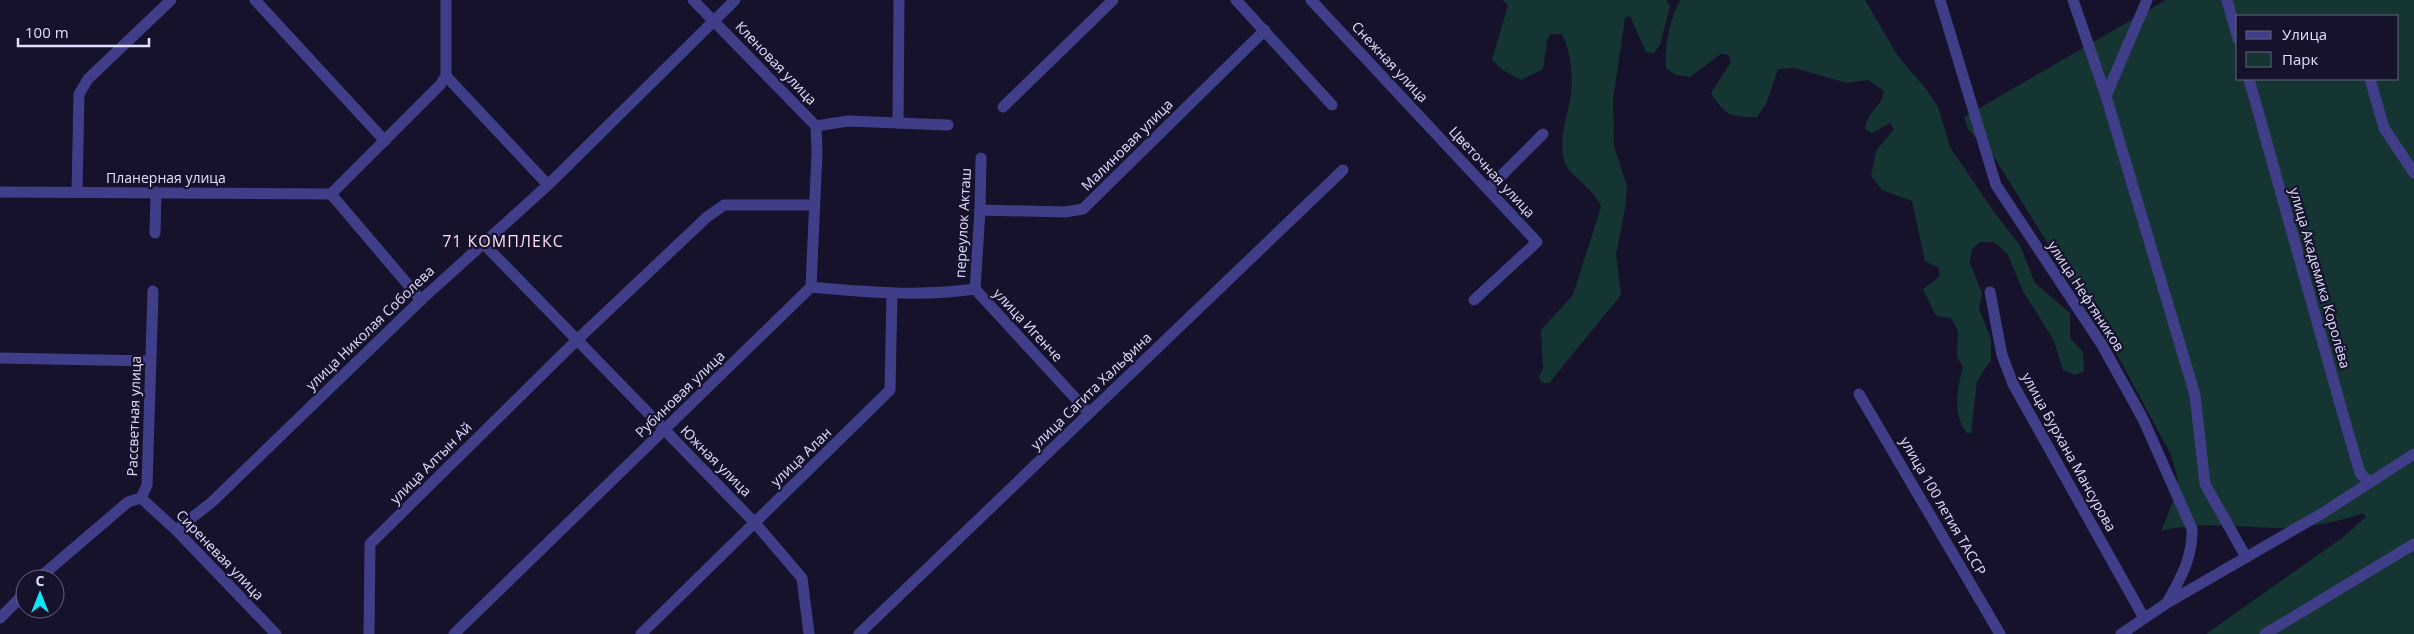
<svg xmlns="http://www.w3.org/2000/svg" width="2414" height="634" font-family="'Open Sans',sans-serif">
  <rect width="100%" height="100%" fill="#16122b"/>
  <!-- green -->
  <g fill="#153533" fill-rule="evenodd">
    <path d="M1502,0H1666L1670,6L1660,45L1654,53L1646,52L1630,16L1625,18L1613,100L1614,146L1627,186L1625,209L1616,254L1621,295L1549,383H1542L1539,378L1543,368L1541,330L1573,295L1601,207C1594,187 1571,178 1565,163C1557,140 1568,117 1571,94C1573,74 1571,52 1562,34H1550L1547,41L1543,69L1521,80L1504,71L1492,60L1508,5Z"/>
    <path d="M1680,0H1865L1898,56L1926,89L1938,107L1950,147L1994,212L2020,245L2035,283L2070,313V338L2083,352L2084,371L2075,375L2063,370L2054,341L2023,291L2007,253L1994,242H1980L1972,249L1970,263L1982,293L1979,309L1991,339V360L1977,381L1971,433H1967C1952,414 1957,389 1963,367L1957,357L1958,331L1951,318L1936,316L1923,289L1939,277V268L1925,261L1912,201L1882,190L1871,176L1876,151L1894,129L1890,123L1872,133L1865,129C1866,113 1882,107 1884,91L1868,80L1847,83L1794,68L1778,69L1766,104L1757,117C1731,117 1725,116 1711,93L1731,62L1728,55L1721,54L1690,77L1676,75L1666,68C1664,46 1670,19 1680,0Z"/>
    <path d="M2166,0H2414V634H2206L2342,538L2366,517L2363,513C2336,523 2305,528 2276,528C2237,527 2199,521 2161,531L2174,499L2178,480L2171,455L2119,358L1994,157L1968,129L1964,117ZM2238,16H2398V79H2238Z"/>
  </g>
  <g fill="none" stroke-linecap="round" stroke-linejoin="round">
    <!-- minor -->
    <g stroke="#403e88" stroke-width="11">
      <path d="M255,0L385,141"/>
      <path d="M693,0L816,126"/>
      <path d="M1236,0L1332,105"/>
      <path d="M1311,0L1537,242L1474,300"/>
      <path d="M1940,0L1996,185L2102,345L2143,419L2192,529C2193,558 2180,579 2167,603"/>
      <path d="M2073,0L2106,96"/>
      <path d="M2147,0L2106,96L2195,395L2205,484L2246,557"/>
      <path d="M2227,0L2238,39"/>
      <path d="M446,76L548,185"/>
      <path d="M446,76V0"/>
      <path d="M2249,79L2344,418L2360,473L2369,482"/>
      <path d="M2370,79L2384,128L2414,173"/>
      <path d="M1003,107L1113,0"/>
      <path d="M898,123L899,0"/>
      <path d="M816,126L848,121L948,125"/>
      <path d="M1488,189L1543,134"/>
      <path d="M0,192L331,194"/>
      <path d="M77,192L79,94L88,79L171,0"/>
      <path d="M331,194L440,85L446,76"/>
      <path d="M331,194L421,300"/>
      <path d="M980,210L1065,212L1083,209L1265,30"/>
      <path d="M155,233L156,192"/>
      <path d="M483,243L755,523L802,578L809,634"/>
      <path d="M811,287C865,292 921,297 975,289"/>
      <path d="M975,289L1089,413"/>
      <path d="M975,289L980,210L981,158"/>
      <path d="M1990,292L2002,355L2013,384L2144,618"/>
      <path d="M0,358L150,361"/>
      <path d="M1859,394L2000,634"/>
      <path d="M141,498L147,485L153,291"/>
      <path d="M141,498L176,530L276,634"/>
      <path d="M176,530L212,502L421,300L548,185L735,0"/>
      <path d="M38,579L128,502L141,498"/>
      <path d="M0,618L25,593"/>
      <path d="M369,634L370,544L578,339L707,217L724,205H813"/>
      <path d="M454,634L811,287L817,153L816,126"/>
      <path d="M641,634L890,390L892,293"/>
      <path d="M859,634L1343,170"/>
      <path d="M2121,634L2167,603L2321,514L2414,454"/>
      <path d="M2265,634L2414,544"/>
    </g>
  </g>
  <g text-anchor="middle" stroke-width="4.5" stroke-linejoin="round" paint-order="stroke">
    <!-- street labels -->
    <g font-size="14" fill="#e0ddfe" stroke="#16122b">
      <text transform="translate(1390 62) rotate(47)" y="5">Снежная улица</text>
      <text transform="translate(776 63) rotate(46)" y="5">Кленовая улица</text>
      <text transform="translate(1127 145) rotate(-45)" y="5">Малиновая улица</text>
      <text transform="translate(1492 172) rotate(47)" y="5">Цветочная улица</text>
      <text x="166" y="183">Планерная улица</text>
      <text transform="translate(963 223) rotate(-87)" y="5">переулок Акташ</text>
      <text transform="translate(2320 278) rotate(74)" y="5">улица Академика Королёва</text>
      <text transform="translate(2086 296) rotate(57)" y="5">улица Нефтяников</text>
      <text transform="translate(1028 325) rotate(47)" y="5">улица Игенче</text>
      <text transform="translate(370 328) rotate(-44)" y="5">улица Николая Соболева</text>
      <text transform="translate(1091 391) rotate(-44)" y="5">улица Сагита Хальфина</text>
      <text transform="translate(680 394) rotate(-44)" y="5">Рубиновая улица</text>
      <text transform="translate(134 416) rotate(-88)" y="5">Рассветная улица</text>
      <text transform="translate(2069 452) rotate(61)" y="5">улица Бурхана Мансурова</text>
      <text transform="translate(801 457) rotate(-44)" y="5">улица Алан</text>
      <text transform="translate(716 461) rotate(45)" y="5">Южная улица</text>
      <text transform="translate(431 463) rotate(-45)" y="5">улица Алтын Ай</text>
      <text transform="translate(1943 506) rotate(60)" y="5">улица 100 летия ТАССР</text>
      <text transform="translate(220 555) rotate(46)" y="5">Сиреневая улица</text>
    </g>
    <!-- quarter labels -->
    <g font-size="16" letter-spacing="1" fill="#fedef3" stroke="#16122b">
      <text x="503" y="247">71 КОМПЛЕКС</text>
    </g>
  </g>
  <!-- legend -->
  <rect x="2236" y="15" width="162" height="65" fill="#16122b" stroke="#67637f"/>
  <rect x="2246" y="31" width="25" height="8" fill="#403e88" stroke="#67637f"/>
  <text x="2282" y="40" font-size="15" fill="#e0ddfe">Улица</text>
  <rect x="2246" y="52" width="25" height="15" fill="#153533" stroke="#67637f"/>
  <text x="2282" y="65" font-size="15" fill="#e0ddfe">Парк</text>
  <!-- north arrow -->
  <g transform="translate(40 594)"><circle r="24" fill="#16122b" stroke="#67637f"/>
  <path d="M0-4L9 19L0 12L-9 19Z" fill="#0ee5f9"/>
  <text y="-8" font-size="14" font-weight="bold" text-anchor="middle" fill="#e0ddfe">С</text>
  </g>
  <!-- scale -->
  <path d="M18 38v8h131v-8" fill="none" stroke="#e0ddfe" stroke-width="2.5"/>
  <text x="25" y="38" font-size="15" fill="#e0ddfe" stroke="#16122b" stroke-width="4" paint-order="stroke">100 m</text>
</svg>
